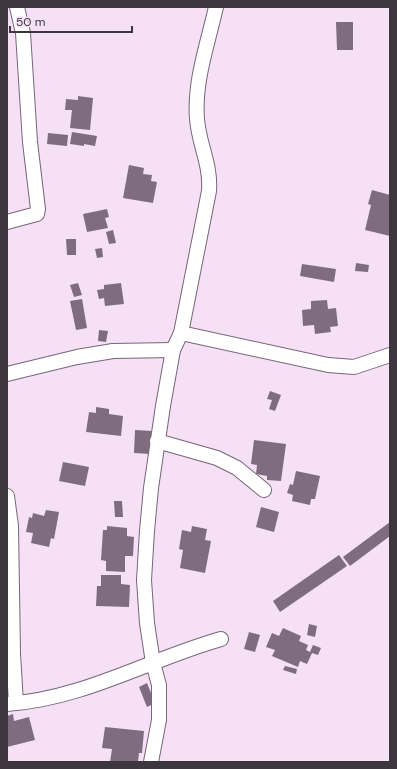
<svg xmlns="http://www.w3.org/2000/svg" width="397" height="769" font-family="'DM Sans',sans-serif">
  <rect width="100%" height="100%" fill="#f5e0f5"/>
  <!-- building -->
  <g fill="#7f6d7f">
    <path d="M336,22H353V50H337Z"/>
    <path d="M78,96L93,98L90,130L70,128L72,110H65L66,99L78,100Z"/>
    <path d="M72,132L97,136L95,146L84,144V146L70,144Z"/>
    <path d="M48,133L68,135L67,146L47,144Z"/>
    <path d="M129,165L144,168L143,174L152,175L151,181L157,182L153,203L123,198Z"/>
    <path d="M372,190L390,195V236L365,230L371,205L368,204Z"/>
    <path d="M107,209L109,217L105,218L108,228L87,232L83,214Z"/>
    <path d="M113,230L116,243L109,244L106,232Z"/>
    <path d="M66,239H76V255H67Z"/>
    <path d="M102,248L103,257L97,258L95,249Z"/>
    <path d="M356,263L369,265L368,272L355,271Z"/>
    <path d="M302,264L336,269L334,282L300,276Z"/>
    <path d="M78,283L82,295L74,297L70,285Z"/>
    <path d="M121,283L124,304L105,306L104,298L99,299L97,290L104,289V285Z"/>
    <path d="M82,299L87,328L76,330L70,301Z"/>
    <path d="M327,300L328,309L336,308L338,326L330,327L331,332L315,334L314,325L303,326L302,310L311,309V301Z"/>
    <path d="M99,330L108,331L106,342L98,341Z"/>
    <path d="M270,391L281,395L275,411L269,409L272,400L267,399Z"/>
    <path d="M96,407L109,409V414L123,416L121,436L86,432L89,412L96,413Z"/>
    <path d="M135,430L152,431L151,454L134,453Z"/>
    <path d="M254,440L286,444L281,481L267,480V476L256,474L257,465L251,464Z"/>
    <path d="M63,462L89,467L85,486L59,481Z"/>
    <path d="M296,471L320,476L315,499H311L310,505L292,501L293,495L287,493L290,484L293,485Z"/>
    <path d="M114,501H122L123,517H115Z"/>
    <path d="M261,507L279,512L274,532L256,527Z"/>
    <path d="M46,510L59,512L54,539L51,538L49,547L31,543L33,533L26,532L29,517L32,518L33,513L44,516Z"/>
    <path d="M390,522V536L350,566L343,557Z"/>
    <path d="M107,526L127,528V536L134,537L133,556H125V572L106,571V561L101,560L103,530H107Z"/>
    <path d="M192,526L207,529L205,540L211,541L205,573L180,568L183,550L179,549L182,530L191,532Z"/>
    <path d="M339,555L347,566L280,612L273,601Z"/>
    <path d="M101,575H121V584L130,585L129,607L96,606L97,586H101Z"/>
    <path d="M309,624L317,626L315,637L307,635Z"/>
    <path d="M283,628L301,636L299,641L308,645L306,650L310,652L313,645L321,648L318,655L312,653L307,664L300,661L298,667L272,656L275,650L266,647L272,633L279,636Z"/>
    <path d="M249,632L260,635L255,652L244,649Z"/>
    <path d="M285,666L297,669L296,674L283,670Z"/>
    <path d="M147,683L155,703L147,707L139,687Z"/>
    <path d="M13,714L14,721L29,717L35,740L7,747V716Z"/>
    <path d="M105,727L144,731L142,753H139L138,762H110L112,749L102,748Z"/>
  </g>
  <g fill="none" stroke-linecap="round" stroke-linejoin="round">
    <!-- minor casing -->
    <g stroke="#767" stroke-width="16">
      <g id="minor">
        <path d="M7,222L33,215L37,214L38,209L30,142L23,33L17,7"/>
        <path d="M181,333L328,365L354,367L390,355"/>
        <path d="M7,374L77,357L113,351L173,350"/>
        <path d="M157,441L217,458L237,468L264,490"/>
        <path d="M7,496L11,526L13,654L16,703"/>
        <path d="M7,704C83,699 150,659 221,639"/>
        <path d="M151,762L159,720V685L153,663L147,623L144,580L147,531L151,488L163,406L173,350L181,333L209,191C211,164 199,145 197,119C194,81 208,43 216,7"/>
      </g>
    </g>
    <!-- minor -->
    <use href="#minor" stroke="#fff" stroke-width="14"/>
  </g>
  <!-- border -->
  <rect width="397" height="769" fill="none" stroke="#3e363e" stroke-width="16"/>
  <!-- scale -->
  <path d="M10 26v6h122v-6" fill="none" stroke="#3e363e" stroke-width="2"/>
  <text x="16" y="26" font-size="12" fill="#3e363e" stroke="#f5e0f5" stroke-width="3" paint-order="stroke">50 m</text>
</svg>
